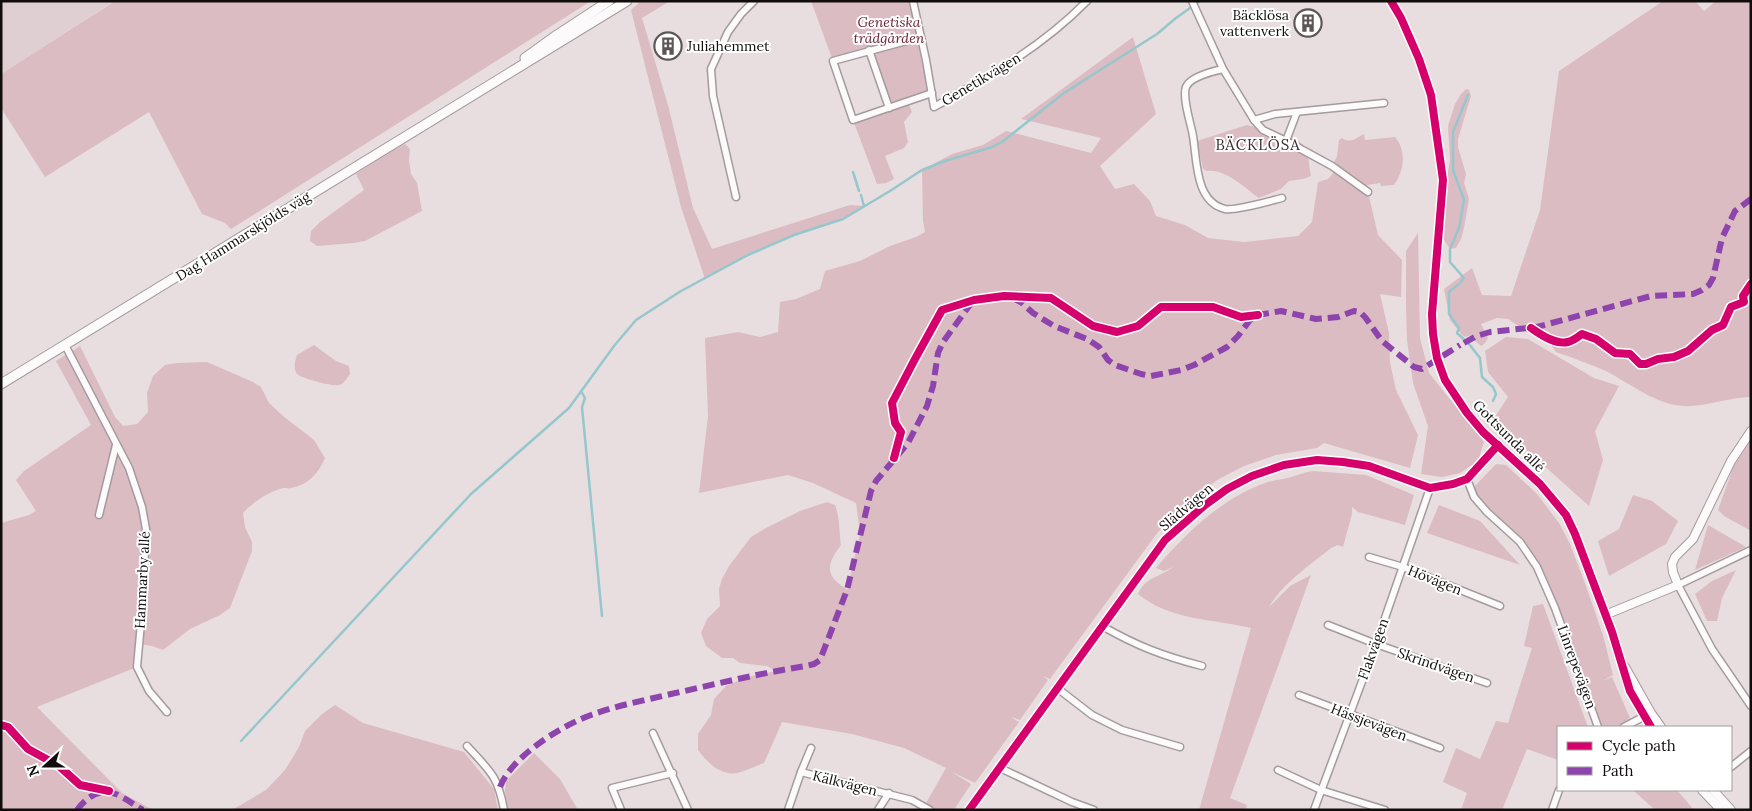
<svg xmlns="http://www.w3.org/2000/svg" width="1752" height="811" font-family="Lora,serif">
  <rect width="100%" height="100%" fill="#e8dee0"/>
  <!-- built -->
  <path fill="#e0cfd2" d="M1,1H114L1,74Z"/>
  <!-- green -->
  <g fill="#dbbcc2">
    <path d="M115,1H591L231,229L225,223L202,214L149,112L45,177L1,108V74Z"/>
    <path d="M641,1H670L642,18L668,105L693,208L712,249L850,205L864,206L843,219L794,235L748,255L705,279L681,207L631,10Z"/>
    <path d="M811,1H913L932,93L908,102L912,112L904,122L908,142L904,148L885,156L894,179L886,183L877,184L853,120L889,108L869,51L833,61Z"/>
    <path d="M1663,1H1695L1704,11L1716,1H1751V397C1726,397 1699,410 1675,405C1652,401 1627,382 1606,371C1590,364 1573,358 1556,352L1550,343L1536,338L1508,319L1497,318L1481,324L1488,338L1485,343L1481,346L1475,341V337L1472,335L1465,337L1462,335L1450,320L1444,289L1472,268L1482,295L1511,296L1540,210L1559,71Z"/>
    <path d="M1133,37L1156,114L1100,166L1115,189L1134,184L1150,201L1156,216L1185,225L1208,238L1244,242L1298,236L1312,222L1318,182L1328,179L1335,171L1332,166L1337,156L1339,140L1342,138C1351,144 1356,138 1364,134L1365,140L1395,137C1407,151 1404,171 1394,185L1381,186L1380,183L1361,186L1368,192L1378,235L1402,260L1401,297L1380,294L1389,333L1390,362L1396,390L1418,435L1410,468L1324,443L1317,448L1276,455L1244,466L1219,479L1197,494L1158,532L1050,679L1043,676L1048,680L1020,720L1011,717L1019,722L975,783L952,772L971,784L954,810H922L946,768L904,748L852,734L782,722L764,763C755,766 746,771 737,773C720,776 707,762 698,750V734L711,715L714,699L726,686L747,677L776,671L767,666L740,663L733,658H722L706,646L701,633L707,619L720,606L719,589L722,579L729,566L751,537L766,528L800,511L827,502L835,505C840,518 839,531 841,545C835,553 826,565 832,576C834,581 843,586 847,590L860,534L856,503L813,483L788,475L699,493L708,416L705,338L738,332L760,337L778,332L780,302L796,299L820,289L825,271L860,261L890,246L916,237L925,232L923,221L922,170L952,154L983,145L1006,131L1091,153L1101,138L1021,119Z"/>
    <path d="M1466,89L1469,90L1471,96L1458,139V147L1466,174L1464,183L1469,199L1464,228L1461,239L1456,248L1450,249L1444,240L1447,179L1450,159L1448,126L1455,104L1461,94Z"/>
    <path d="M1247,125C1262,129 1293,134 1303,145C1309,152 1309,168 1311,176L1303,179L1289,181L1281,189L1259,198C1245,188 1225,168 1207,171L1203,169L1197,141Z"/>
    <path d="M405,144L410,149L409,160L411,174L417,183L422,211L365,241L354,243L317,246L310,241L311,231L320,222L364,190L356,174L384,155Z"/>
    <path d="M1418,233L1420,338L1429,373L1484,442L1478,461L1460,473L1442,477L1421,474L1428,426L1413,383L1407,340L1406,306V251Z"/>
    <path d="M1506,337L1528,339L1594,378L1619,386L1595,431L1603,460L1589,506L1493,420L1508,397L1488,372L1485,351Z"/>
    <path d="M314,345L336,361L349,366L350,374C347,378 344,384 339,385C333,387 301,378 297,374C293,368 295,361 297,355Z"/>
    <path d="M80,346L115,417L123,426L137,424L148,412L147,393L153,376L165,365L177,363L207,362L253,382L261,387L269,403L283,416L314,440L325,458C319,473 308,485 291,488C288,489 286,488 283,488C270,491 252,503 243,513L245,527L252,542V551L230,608L220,615L190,629L163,650L152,646L139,644L137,667L37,707L122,793L153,810H1V523L29,515L36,511L16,480L24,471L91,425L56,361Z"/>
    <path d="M1751,440V531L1724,516L1718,510L1734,465Z"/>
    <path d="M1496,464L1506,465L1537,494L1559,523L1570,544L1586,586L1603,635L1613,675L1602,681L1612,677L1634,727H1598L1537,567L1520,542L1474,497L1473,488Z"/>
    <path d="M1313,471L1366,475L1414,495L1405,525L1358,512L1352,507V514L1343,547L1338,545L1331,548C1310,565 1283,583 1269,607L1290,586L1311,575L1230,798L1247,805L1245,810H1199L1251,628C1212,619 1169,620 1138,594C1146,576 1159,578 1173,567L1164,571L1156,568C1186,533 1223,497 1268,482C1274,480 1281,480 1287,478C1296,476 1304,472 1313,471Z"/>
    <path d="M1633,495L1652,501L1678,521L1666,544L1609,576L1598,541L1619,529Z"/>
    <path d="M1439,505L1480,521L1520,565L1427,533Z"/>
    <path d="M1708,525L1746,547L1695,570Z"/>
    <path d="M1736,570L1722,598L1717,621H1707L1695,594L1712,581Z"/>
    <path d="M1543,604L1588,727H1558V760L1527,749L1502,810H1461L1467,793L1443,782L1456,748L1480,759L1496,721L1508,723L1532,648L1524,646L1533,606Z"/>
    <path d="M335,705L363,723L464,752L494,789L498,810H232L266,790L285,770L299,747L305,731L322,714Z"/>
    <path d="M534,753L560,779L578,810H508L505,791L506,781Z"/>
    <path d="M1633,790H1677L1694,810H1655Z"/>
  </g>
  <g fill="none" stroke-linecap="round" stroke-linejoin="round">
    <!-- stream -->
    <g stroke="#95c7cc" stroke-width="2.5">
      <path d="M1468,95L1453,132V170L1464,200L1459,228L1450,249V262L1464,278C1460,285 1454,287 1449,292V314L1459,328L1457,333L1469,344L1480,358L1482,377L1493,387L1496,394L1493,401"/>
      <path d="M853,172L859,191"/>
      <path d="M861,195L864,206"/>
      <path d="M581,391L585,398L582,407L602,616"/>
      <path d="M241,741L471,494L569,408L614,346L636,320L681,291L748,255L794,235L843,219L890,191L922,170L945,161L992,147L1002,142L1064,93L1157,34L1176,18L1200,1"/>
    </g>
    <!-- minor casing -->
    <g stroke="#a39b9d" stroke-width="9">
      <g id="minor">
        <path d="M913,1L926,60L934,107C989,77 1043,46 1087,1"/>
        <path d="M1192,1L1223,69L1254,120L1263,130L1286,141L1332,166L1368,192"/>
        <path d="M921,37L833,61L853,120L932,93"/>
        <path d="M869,50L889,108"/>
        <path d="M1223,69C1214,71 1190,77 1186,87C1182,98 1191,124 1193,136C1197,160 1195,202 1225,209C1236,211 1270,201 1282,198"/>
        <path d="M1254,120L1275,114L1384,103"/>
        <path d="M1286,141L1297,112"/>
        <path d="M736,197L713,96L711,69L728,32L741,14L754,1"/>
        <path d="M65,345L129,468L142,507L146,529L142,612L137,667L149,691L167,712"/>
        <path d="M1467,479L1474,497L1487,512L1520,542L1537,567L1555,608L1598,727"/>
        <path d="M99,515L116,445"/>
        <path d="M1751,550L1678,585L1712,649L1751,706"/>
        <path d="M1369,557L1403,567L1500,606"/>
        <path d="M1328,625L1376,644L1487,683"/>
        <path d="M1102,626C1137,646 1163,656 1202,666"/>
        <path d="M1057,688L1092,715L1122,730L1180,747"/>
        <path d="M1299,695L1440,748"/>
        <path d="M1624,727L1647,715"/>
        <path d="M653,733L688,810"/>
        <path d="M467,746C490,771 498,776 504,810"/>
        <path d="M1731,767L1751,751"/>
        <path d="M1000,768L1072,802L1094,810"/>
        <path d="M1278,770L1321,790L1385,810"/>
        <path d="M801,772L811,748"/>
        <path d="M621,810L612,788L673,773"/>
        <path d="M788,810L801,772L912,800L930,810"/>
        <path d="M878,810L889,793"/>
        <path d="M1314,810L1376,644L1430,488"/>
        <path d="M1552,810L1559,790"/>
      </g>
    </g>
    <!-- tertiary casing -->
    <g stroke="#a39b9d" stroke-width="10">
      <g id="tertiary">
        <path d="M1391,1L1401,18L1419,59L1431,95L1443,180L1432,314L1433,334L1437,358L1445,380L1467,413L1483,432L1540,484L1566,515L1575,534L1612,632L1630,691L1651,727"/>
        <path d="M1605,615L1678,585L1673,572L1672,564L1675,557L1693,539L1731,461L1751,431"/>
        <path d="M1625,667L1651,713L1661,727"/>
        <path d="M1702,790L1721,810"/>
        <path d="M1713,790L1731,810"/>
        <path d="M969,810L1165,540L1205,505L1227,489L1252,476L1284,465L1317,460L1343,462L1369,466L1430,488L1453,484L1467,479L1498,445"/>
      </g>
    </g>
    <!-- secondary casing -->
    <g stroke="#a39b9d" stroke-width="11">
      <g id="secondary">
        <path d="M525,58L557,35L609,1"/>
        <path d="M1,384L627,1"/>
      </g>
    </g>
    <!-- minor -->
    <use href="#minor" stroke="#fcfafa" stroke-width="6"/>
    <!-- tertiary -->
    <use href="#tertiary" stroke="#fcfafa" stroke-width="8"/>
    <!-- secondary -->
    <use href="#secondary" stroke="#fcfafa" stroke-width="9"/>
    <!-- quiet -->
    <g stroke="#8e44ad" stroke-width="6" stroke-dasharray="12 6" stroke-linecap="butt">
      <path d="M1013,298L1022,303L1033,313L1054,326L1087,339L1099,347L1108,360L1115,365L1141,374L1151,376L1181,370L1194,365L1227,347L1238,336L1250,320L1258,315L1281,311L1316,319L1338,317L1354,311L1360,312L1365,317L1382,341L1414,367L1422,369L1460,345"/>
      <path d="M1480,335L1490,332L1537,327L1651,296L1693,294L1702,290L1709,285L1713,278L1722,238L1735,211L1751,199"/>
      <path d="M1464,343L1478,335"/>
      <path d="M500,787C511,757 563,724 594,714C619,705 646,700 671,694C716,684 761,673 806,666L814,664L820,660L847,590L871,491L876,481L908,443L927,406L933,386L938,353L943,342L972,302"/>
      <path d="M77,810C89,794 104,786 122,797C130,801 135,806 143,810"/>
    </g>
    <!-- cycleway casing -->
    <g stroke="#fff" stroke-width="11">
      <g id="cycleway">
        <path d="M1391,1L1401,18L1419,59L1431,95L1443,180L1432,314L1433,334L1437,358L1445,380L1467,413L1483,432L1540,484L1566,515L1575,534L1612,632L1630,691L1651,727"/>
        <path d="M1531,328C1540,334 1555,345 1568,342C1572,341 1578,337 1582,334L1596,339L1615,353L1630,354L1640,364H1646L1658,359L1674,357L1688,351L1712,330L1723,325L1731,307L1744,302L1743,296L1751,284"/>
        <path d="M894,458L901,432L895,423L892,403L915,359L942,310L974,300L1004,296L1051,298L1093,326L1117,332L1138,326L1161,307H1213L1241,317L1258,315"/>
        <path d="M1,725L8,727L28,749L59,766L80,785L109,791"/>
        <path d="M969,810L1165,540L1205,505L1227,489L1252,476L1284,465L1317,460L1343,462L1369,466L1430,488L1453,484L1467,479L1498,445"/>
      </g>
    </g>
    <!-- cycleway -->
    <use href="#cycleway" stroke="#d6006c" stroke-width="8"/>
  </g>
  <!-- icons -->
  <defs>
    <g id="building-ring" transform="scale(1.4375)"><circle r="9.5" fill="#fff" stroke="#5d5657" stroke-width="1.5"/><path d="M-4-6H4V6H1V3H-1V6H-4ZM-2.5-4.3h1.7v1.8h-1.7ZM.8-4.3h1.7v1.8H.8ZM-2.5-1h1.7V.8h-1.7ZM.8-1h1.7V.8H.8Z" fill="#5d5657"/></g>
  </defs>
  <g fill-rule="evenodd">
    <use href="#building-ring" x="1308" y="23"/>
    <use href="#building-ring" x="668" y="46"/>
  </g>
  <g text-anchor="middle" stroke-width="4" stroke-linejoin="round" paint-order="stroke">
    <!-- poi labels -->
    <g font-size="14" fill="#120d0d" stroke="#fff" text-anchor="end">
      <text x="1289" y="20">Bäcklösa<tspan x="1289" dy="16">vattenverk</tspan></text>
      <text x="687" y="51" text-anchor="start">Juliahemmet</text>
    </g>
    <!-- park labels -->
    <g font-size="14" font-style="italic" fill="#6d2437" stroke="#fff">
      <text x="889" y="27">Genetiska<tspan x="889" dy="16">trädgården</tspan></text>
    </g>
    <!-- street labels -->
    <g font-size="14" fill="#120d0d" stroke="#fff">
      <text transform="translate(981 79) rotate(-31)" y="5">Genetikvägen</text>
      <text transform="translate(243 236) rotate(-32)" y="5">Dag Hammarskjölds väg</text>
      <text transform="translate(1509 436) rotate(45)" y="5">Gottsunda allé</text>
      <text transform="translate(1186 507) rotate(-40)" y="5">Slädvägen</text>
      <text transform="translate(142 580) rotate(-87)" y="5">Hammarby allé</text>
      <text transform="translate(1435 580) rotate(22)" y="5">Hövägen</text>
      <text transform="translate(1373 649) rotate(-70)" y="5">Flakvägen</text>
      <text transform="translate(1436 665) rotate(19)" y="5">Skrindvägen</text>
      <text transform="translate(1577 667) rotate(70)" y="5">Linrepevägen</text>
      <text transform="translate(1369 722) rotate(21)" y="5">Hässjevägen</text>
      <text transform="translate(845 783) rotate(14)" y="5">Kälkvägen</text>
    </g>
    <!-- neighbourhood labels -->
    <g font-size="15" letter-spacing="1" fill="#382c2e" stroke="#fff">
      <text x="1258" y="150">BÄCKLÖSA</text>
    </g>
  </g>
  <!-- border -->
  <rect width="1752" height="811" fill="none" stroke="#120d0d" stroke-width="5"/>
  <!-- legend -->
  <rect x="1557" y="726" width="175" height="65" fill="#ffffff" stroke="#a09e9e"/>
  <rect x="1567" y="742" width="25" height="8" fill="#d6006c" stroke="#a09e9e"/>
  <text x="1602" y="751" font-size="15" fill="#120d0d">Cycle path</text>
  <rect x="1567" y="767" width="25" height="8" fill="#8e44ad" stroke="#a09e9e"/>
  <text x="1602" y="776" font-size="15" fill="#120d0d">Path</text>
  <!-- north arrow -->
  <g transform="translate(45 766) rotate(249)" stroke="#ffffff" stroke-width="4" paint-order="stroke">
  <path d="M0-4L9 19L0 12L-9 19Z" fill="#120d0d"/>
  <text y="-8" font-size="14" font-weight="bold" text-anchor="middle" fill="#120d0d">N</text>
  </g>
</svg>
